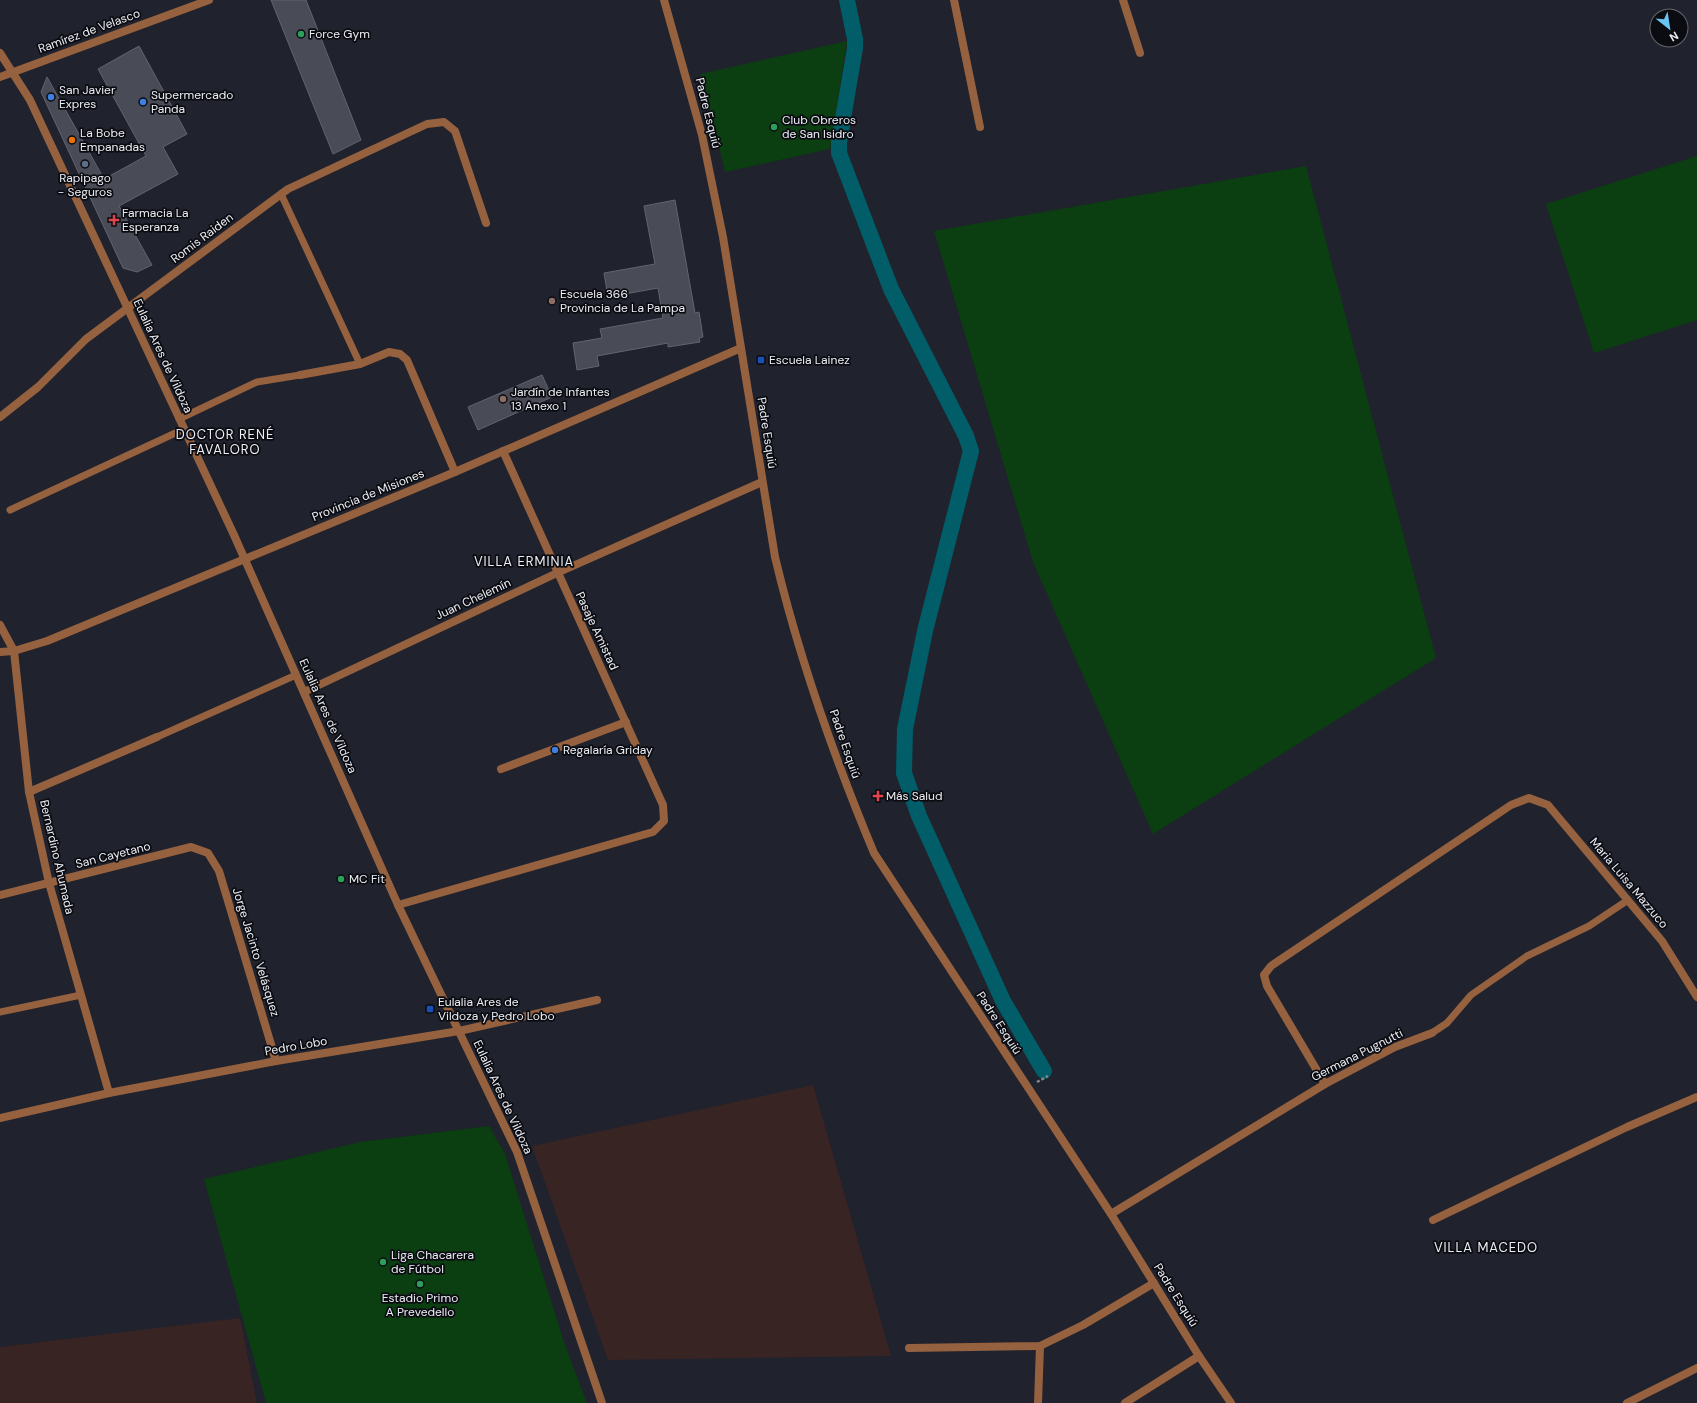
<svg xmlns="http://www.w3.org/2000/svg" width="1697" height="1403" font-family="'DM Sans',sans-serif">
  <rect width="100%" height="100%" fill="#20222d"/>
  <!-- industrial -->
  <g fill="#382423">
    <path d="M813,1085L891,1356L608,1360L532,1146Z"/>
    <path d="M240,1318L257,1403H0V1347Z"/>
  </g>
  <!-- green -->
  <g fill="#0b3e11">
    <path d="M847,41L830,149L725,172L709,105L700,74Z"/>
    <path d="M1697,156V320L1594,353L1546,204Z"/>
    <path d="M1306,166L1436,658L1153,834L1033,562L934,231Z"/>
    <path d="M489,1126L505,1154L565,1345L587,1403H266L204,1179L360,1142Z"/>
  </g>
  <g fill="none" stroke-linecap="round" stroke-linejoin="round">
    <!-- canal -->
    <path stroke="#015e68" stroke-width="16" d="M847,0L855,39V48L839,142V153L891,289L966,436L971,451L925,631L905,729L904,773L919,816L1003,1001L1044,1071"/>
  </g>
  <!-- building -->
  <g fill="#494b57" stroke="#616471">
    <path d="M271,0H306L361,140L333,154Z"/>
    <path d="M139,46L187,134L163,147L178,174L119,206L152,265L137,272L123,268L41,92L47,77L104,179L146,156L98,69Z"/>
    <path d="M675,200L695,313L699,312L703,337L699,338L700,342L668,347V343L597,356L599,366L577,370L573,343L602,338L600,329L663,318L658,288L608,297L604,273L655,264L644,206Z"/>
    <path d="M542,375L552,397L478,430L468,407Z"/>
  </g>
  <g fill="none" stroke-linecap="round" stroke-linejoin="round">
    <!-- path -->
    <path stroke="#868891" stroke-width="2.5" stroke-dasharray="3 2" stroke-linecap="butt" d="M1037,1082L1048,1076"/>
    <!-- service -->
    <g stroke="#95613e" stroke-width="7">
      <path d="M281,194L360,364"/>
      <path d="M179,419L257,382L300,375"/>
      <path d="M10,510L184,429"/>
      <path d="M157,737L296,675"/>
      <path d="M0,1012L81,995"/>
      <path d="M1432,1033L1447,1023L1471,995L1527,956L1589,926L1628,900"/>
    </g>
    <!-- minor -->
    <g stroke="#95613e" stroke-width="8">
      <path d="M954,0L980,127"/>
      <path d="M1123,0L1140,53"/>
      <path d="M300,375L360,364L389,352L400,354L407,360L455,472"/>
      <path d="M0,417L38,387L86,339L288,189L427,124L444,122L455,131L486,223"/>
      <path d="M0,625L14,651L29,792L49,883L109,1093"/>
      <path d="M0,652L14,651L47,641L455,472L741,348"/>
      <path d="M304,692L557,573L762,482"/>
      <path d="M501,769L626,722"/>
      <path d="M29,792L157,737"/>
      <path d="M0,895L191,847L208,853L219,871L276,1061"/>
      <path d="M398,905L653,832L664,821L663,805L503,451"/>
      <path d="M1325,1084L1267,986L1264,975L1271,966L1511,805L1529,798L1548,805L1662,941L1697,997"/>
      <path d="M0,1118L109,1093L276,1061L459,1031L597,1000"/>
      <path d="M1111,1214L1325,1084L1395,1047L1432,1033"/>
      <path d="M1433,1220L1627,1127L1697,1097"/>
      <path d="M909,1348L1040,1346L1083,1325L1154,1283"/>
      <path d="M1038,1403L1040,1346"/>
      <path d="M1125,1403L1199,1356"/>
      <path d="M1627,1403L1697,1368"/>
    </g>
    <!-- tertiary -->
    <g stroke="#95613e" stroke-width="8">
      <path d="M664,0L702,135L723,237L775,557C799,658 834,757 874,853L1111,1214L1199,1356L1231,1403"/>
      <path d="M0,53L30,100L234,535L398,905L517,1152L602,1403"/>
      <path d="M0,77L209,0"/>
    </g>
  </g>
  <!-- markers -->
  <g fill="#2e9e5b" stroke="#0b0c11" stroke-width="1.5">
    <circle cx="301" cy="34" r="4"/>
    <circle cx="774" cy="127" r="4"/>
    <circle cx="341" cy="879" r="4"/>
    <circle cx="383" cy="1262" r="4"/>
    <circle cx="420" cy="1284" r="4"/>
  </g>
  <g fill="#3f7fe0" stroke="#0b0c11" stroke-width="1.5">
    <circle cx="51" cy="97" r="4"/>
    <circle cx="143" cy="102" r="4"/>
    <circle cx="555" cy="750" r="4"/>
  </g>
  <circle fill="#e8710a" stroke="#0b0c11" stroke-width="1.5" cx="72" cy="140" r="4"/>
  <circle fill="#5c6f8a" stroke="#0b0c11" stroke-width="1.5" cx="85" cy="164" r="4"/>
  <g fill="#e0444e" stroke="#0b0c11" stroke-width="1.5">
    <path d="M112 214h4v4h4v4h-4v4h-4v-4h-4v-4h4z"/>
    <path d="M876 790h4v4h4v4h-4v4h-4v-4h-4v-4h4z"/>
  </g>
  <g fill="#8d6e63" stroke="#0b0c11" stroke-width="1.5">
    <circle cx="552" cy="301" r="4"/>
    <circle cx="503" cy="399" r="4"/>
  </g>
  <g fill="#1a4fb4" stroke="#0b0c11" stroke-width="1.5">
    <rect x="757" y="356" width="8" height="8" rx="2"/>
    <rect x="426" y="1005" width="8" height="8" rx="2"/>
  </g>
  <g text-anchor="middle" stroke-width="3.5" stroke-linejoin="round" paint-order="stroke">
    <!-- street labels -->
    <g font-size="12" fill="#eceef5" stroke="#0b0c11">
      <text transform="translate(89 31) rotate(-20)" y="4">Ramírez de Velasco</text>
      <text transform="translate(708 113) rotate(76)" y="4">Padre Esquiú</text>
      <text transform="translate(202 238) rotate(-37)" y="4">Romis Raiden</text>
      <text transform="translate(163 356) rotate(65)" y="4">Eulalia Ares de Vildoza</text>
      <text transform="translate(767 433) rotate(81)" y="4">Padre Esquiú</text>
      <text transform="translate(368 495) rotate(-22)" y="4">Provincia de Misiones</text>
      <text transform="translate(473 599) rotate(-25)" y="4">Juan Chelemín</text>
      <text transform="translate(597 631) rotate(65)" y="4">Pasaje Amistad</text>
      <text transform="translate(328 716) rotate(66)" y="4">Eulalia Ares de Vildoza</text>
      <text transform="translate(845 744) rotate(71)" y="4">Padre Esquiú</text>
      <text transform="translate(113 855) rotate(-14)" y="4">San Cayetano</text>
      <text transform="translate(57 857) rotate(77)" y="4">Bernardino Ahumada</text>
      <text transform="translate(1629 883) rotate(50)" y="4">Maria Luisa Mazzuco</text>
      <text transform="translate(256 952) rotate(73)" y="4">Jorge Jacinto Velásquez</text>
      <text transform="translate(999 1023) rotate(57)" y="4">Padre Esquiú</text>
      <text transform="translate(296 1046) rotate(-10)" y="4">Pedro Lobo</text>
      <text transform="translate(1357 1055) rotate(-27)" y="4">Germana Pugnutti</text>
      <text transform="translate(503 1097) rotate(65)" y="4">Eulalia Ares de Vildoza</text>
      <text transform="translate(1176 1295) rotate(58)" y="4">Padre Esquiú</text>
    </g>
    <!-- poi labels -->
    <g font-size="12" fill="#eceef5" stroke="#0b0c11" text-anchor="start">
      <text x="309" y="38">Force Gym</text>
      <text x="59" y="94">San Javier<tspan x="59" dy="14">Expres</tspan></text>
      <text x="151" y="99">Supermercado<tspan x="151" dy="14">Panda</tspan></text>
      <text x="782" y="124">Club Obreros<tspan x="782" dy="14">de San Isidro</tspan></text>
      <text x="80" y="137">La Bobe<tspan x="80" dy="14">Empanadas</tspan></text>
      <text x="85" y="182" text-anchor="middle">Rapipago<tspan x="85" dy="14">- Seguros</tspan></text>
      <text x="122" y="217">Farmacia La<tspan x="122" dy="14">Esperanza</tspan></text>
      <text x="560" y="298">Escuela 366<tspan x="560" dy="14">Provincia de La Pampa</tspan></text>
      <text x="769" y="364">Escuela Lainez</text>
      <text x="511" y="396">Jardín de Infantes<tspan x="511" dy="14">13 Anexo 1</tspan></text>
      <text x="563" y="754">Regalaría Griday</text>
      <text x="886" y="800">Más Salud</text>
      <text x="349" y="883">MC Fit</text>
      <text x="438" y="1006">Eulalia Ares de<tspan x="438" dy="14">Vildoza y Pedro Lobo</tspan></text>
      <text x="391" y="1259">Liga Chacarera<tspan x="391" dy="14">de Fútbol</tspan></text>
      <text x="420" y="1302" text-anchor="middle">Estadio Primo<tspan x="420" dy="14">A Prevedello</tspan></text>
    </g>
    <!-- neighbourhood labels -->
    <g font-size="13" letter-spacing="1" fill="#eceef5" stroke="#0b0c11">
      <text x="225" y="439">DOCTOR RENÉ<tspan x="225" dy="15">FAVALORO</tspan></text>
      <text x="524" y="566">VILLA ERMINIA</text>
      <text x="1486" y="1252">VILLA MACEDO</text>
    </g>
  </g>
  <!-- north arrow -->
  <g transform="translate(1669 28) rotate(150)"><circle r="19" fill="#0b0c11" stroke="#65666c"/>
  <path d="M0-3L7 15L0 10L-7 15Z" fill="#6bc3f2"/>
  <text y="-6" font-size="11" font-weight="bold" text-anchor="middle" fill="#eceef5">N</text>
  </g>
</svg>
